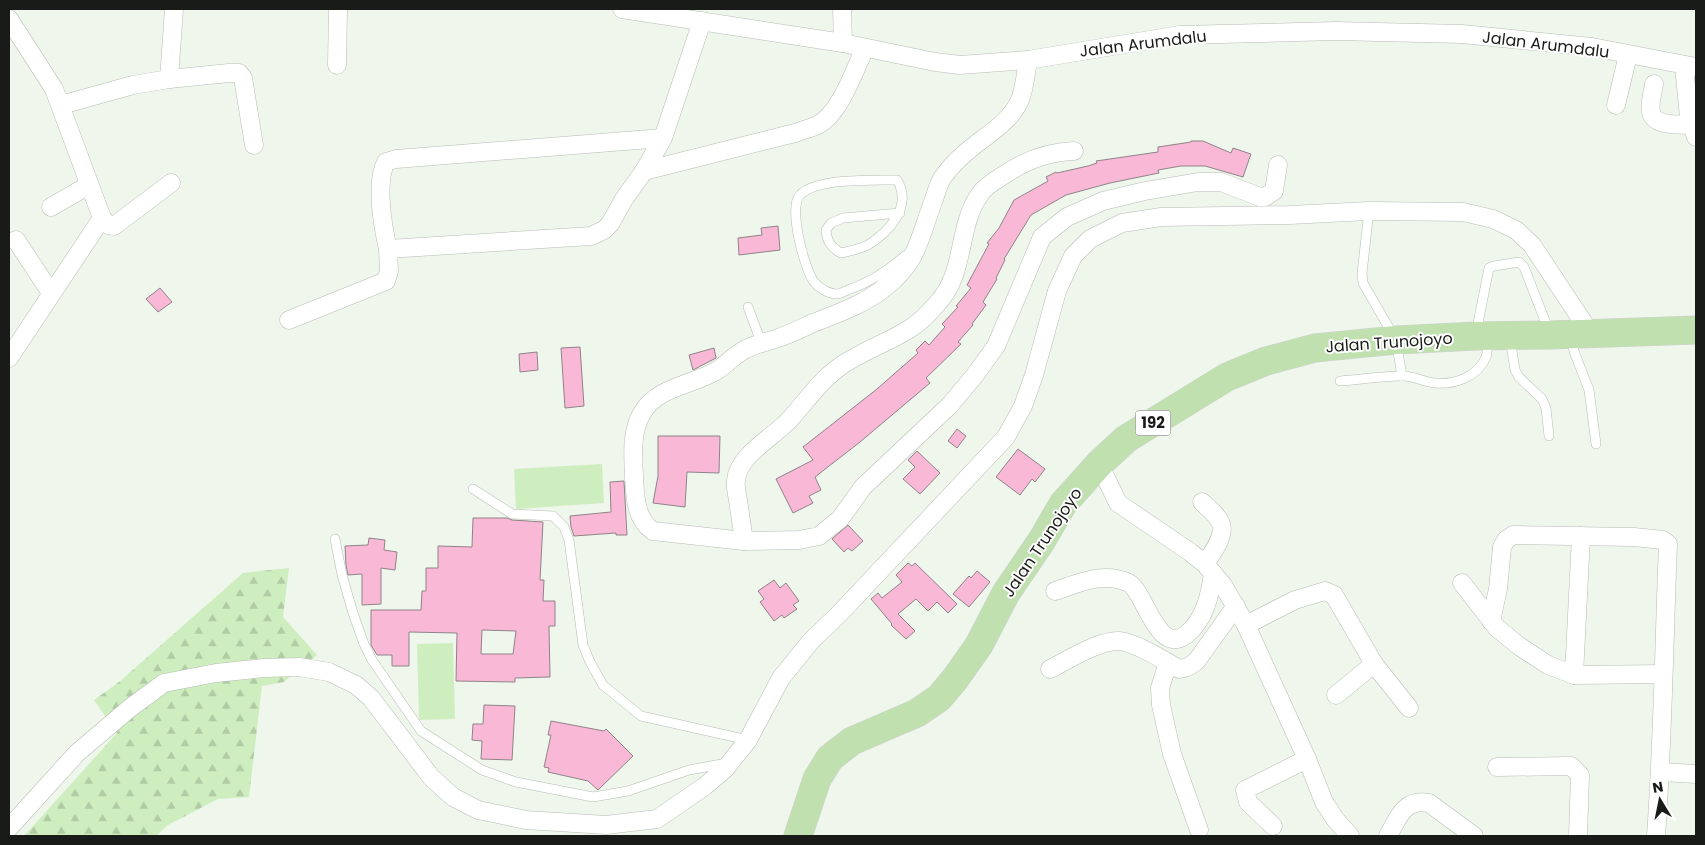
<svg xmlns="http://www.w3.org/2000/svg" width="1705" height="845" font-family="Poppins,sans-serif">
  <defs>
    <pattern id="forest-firs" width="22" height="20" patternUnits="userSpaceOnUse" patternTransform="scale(1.25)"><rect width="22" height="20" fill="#cfeec0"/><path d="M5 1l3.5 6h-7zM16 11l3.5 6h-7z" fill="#b1cca4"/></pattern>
  </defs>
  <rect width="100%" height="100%" fill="#eff6ec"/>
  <!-- forest -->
  <path fill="url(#forest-firs)" d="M289,568L283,617L317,655L284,682L262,686L249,797L218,799L168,825L156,836H24L117,733L94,700L119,682L243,573Z"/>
  <!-- garden -->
  <g fill="#cfeec0">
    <path d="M602,464L604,503L516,509L514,469Z"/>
    <path d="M453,643L455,719L419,720L417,644Z"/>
  </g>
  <!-- building -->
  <g fill="#fab8d7" stroke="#8e8488" fill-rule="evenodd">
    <path d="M1191,141H1203L1231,153L1233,148L1251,154L1243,177L1205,166H1181L1158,170L1159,173L1110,183L1066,195L1031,215L1004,259L1005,260L996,278L997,279L983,302L986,305L972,324L973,325L958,342L961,344L926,378L930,383L860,442L815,477L821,490L809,496L813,503L793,513L776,479L813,460L803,447L877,389L918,353L916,350L925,341L929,345L945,327L942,324L958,307L956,306L971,288L967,285L989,244L987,243L999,228L1014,200L1041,185L1048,181L1046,177L1056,172L1057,173L1088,166L1097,163L1096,161L1158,152V147L1191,142Z"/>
    <path d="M778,226L780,250L739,255L738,238L762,235L761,228Z"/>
    <path d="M160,288L172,302L158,312L146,299Z"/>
    <path d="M580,347L584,406L565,408L561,348Z"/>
    <path d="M714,348L716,358L693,370L689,355Z"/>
    <path d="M537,352L538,370L520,372L519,354Z"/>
    <path d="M957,429L966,436L957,448L948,441Z"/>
    <path d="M658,436H720L719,473L687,472L685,507L653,503L658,476Z"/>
    <path d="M1018,449L1045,469L1035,482L1032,479L1020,495L996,477Z"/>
    <path d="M917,451L940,473L920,494L903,479L915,467L908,460Z"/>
    <path d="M624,481L627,535H616V533L574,536L571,527L570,516L611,512L610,482Z"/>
    <path d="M473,518H507L512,520L543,522L540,580H544L543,601H555V626H549L550,677L515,678V682L456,681L457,633L409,632V666H392V655H377L371,645V610H421L422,591H426V568H438V546L472,547ZM482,630L516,631L513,654H481Z"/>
    <path d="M848,525L863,541L852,551L848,548L844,552L832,539Z"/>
    <path d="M369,538L385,540L384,550L397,552L395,570L381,568V604L362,605V574L348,575L346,565L345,546L368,545Z"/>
    <path d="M908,563L912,566L915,563L957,604L948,613L937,602L928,611L916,599L898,614L915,631L906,639L891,625L892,624L871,599L878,593L882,598L902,582L896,575Z"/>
    <path d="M977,571L990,582L969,607L953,594L969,576L971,578Z"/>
    <path d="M774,580L780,588L786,583L799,601L793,605L797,609L784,618L782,615L774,621L760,602L764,599L758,591Z"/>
    <path d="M484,705L515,706L512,760L481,759L482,741L472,740L473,724H483Z"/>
    <path d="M551,721L604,731L606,729L633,756L598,790L588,781L548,772L549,768L544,767L551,735H548Z"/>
  </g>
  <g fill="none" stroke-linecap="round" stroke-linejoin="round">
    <!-- service casing -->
    <g stroke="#b6bcb3" stroke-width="10">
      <g id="service">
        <path d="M1369,211L1362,273L1363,283L1396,340L1402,376"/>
        <path d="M900,213L843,218L831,223L826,230C827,242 831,247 841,253C850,251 860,249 868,245C889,232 913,206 897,180C874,180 816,178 800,195C788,207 804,268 814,282C819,288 829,294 837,294C840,294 845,291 848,290C871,282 888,271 906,255"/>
        <path d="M748,307L761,342"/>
        <path d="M1476,333L1489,268L1494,266L1519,262L1524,267L1549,331"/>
        <path d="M1570,337L1575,354L1589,390L1596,444"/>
        <path d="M1510,338L1515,370L1519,377L1542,399L1546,408L1549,436"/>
        <path d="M1340,381C1361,380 1384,375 1405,376C1416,377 1424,382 1435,383C1454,385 1478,377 1486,357C1488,352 1487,344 1488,338"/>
        <path d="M473,489L512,514L553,516L564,527L569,540L583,645L590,662L603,685L641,716L748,740"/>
        <path d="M335,539L342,575L353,613L364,644L372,660L421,731L482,770L516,782L593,797L628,791L689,770L727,763"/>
      </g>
    </g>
    <!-- minor casing -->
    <g stroke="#b6bcb3" stroke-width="19">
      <g id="minor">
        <path d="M622,9L843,43L935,62L960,65L1028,60L1180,35L1336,31L1462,34L1592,47L1696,67"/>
        <path d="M842,9L843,43"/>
        <path d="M9,19L54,89L102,218L9,358"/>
        <path d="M1028,60C1026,72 1025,85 1021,97C1012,123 982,137 963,155C956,161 948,170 943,177C938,184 936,194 933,202C919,239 918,262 884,288C865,304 836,314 813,323C802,328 790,334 778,338C768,342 757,343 746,349C734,355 726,365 716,371C692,385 657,387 642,413C631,432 633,455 634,476C635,495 635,519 653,531L744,541L799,540L819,536L840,519L863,487L950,405L975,375L996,346L1042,237L1067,217L1103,201L1145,191L1198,182H1221L1260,197H1265L1274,191L1278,165"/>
        <path d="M337,65L338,9"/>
        <path d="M1684,66L1689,117L1696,137"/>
        <path d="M169,79L174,9"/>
        <path d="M1654,84C1653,92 1649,104 1651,112C1654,127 1680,124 1691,125"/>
        <path d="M61,105L133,85L169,79L229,73H239L243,78L254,145"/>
        <path d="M1616,105L1628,55"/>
        <path d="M663,138L644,171L624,199L610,224L604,230L591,236L388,249C383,228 375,182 386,162L396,159L663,138L702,21"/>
        <path d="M644,171L795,133C803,130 811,128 818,125C841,112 854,71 865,48"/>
        <path d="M51,207L89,185"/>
        <path d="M102,218L108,225L114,226L171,183"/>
        <path d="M16,240L51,293"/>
        <path d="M289,320L386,281L389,271L388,249"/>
        <path d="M1099,464L1118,503L1190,552L1205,564L1223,585L1246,625L1307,759L1324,802L1335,819L1350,836"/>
        <path d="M1202,502C1208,508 1218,515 1221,524C1225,537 1212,553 1205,564"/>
        <path d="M744,541C742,528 740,514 738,500C737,494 735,487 736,481C737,455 776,436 792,417C807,400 819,382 838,368C861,351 888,343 911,328C920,322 929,313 936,305C967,273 956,228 980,194C986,185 998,179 1007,173C1028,159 1049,152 1074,151"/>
        <path d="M1462,583L1497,628L1519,646L1548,665L1574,675L1663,674"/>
        <path d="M1055,591C1079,583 1104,571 1129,583C1145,592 1158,658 1187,634C1205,619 1210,595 1213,573"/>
        <path d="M1491,621L1498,589L1502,547L1506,540L1513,535L1634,537L1663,540L1668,544C1664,642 1663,739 1656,836"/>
        <path d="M1246,625L1295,600L1325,591L1334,595L1374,664L1409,708"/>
        <path d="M1168,663L1160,688L1161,705L1172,754L1199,830"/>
        <path d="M1050,669C1068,660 1099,640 1119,641C1137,643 1163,660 1179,669C1188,668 1193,665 1198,659L1236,606"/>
        <path d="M1574,675L1581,536"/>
        <path d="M1336,695L1374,664"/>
        <path d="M1497,767L1571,766L1580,775L1578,836"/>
        <path d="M1661,772L1696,774"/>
        <path d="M1273,826L1248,802L1245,790L1307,759"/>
        <path d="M9,828L77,753L130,708L164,683L216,673L264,668L299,667L329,672L356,685L371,698L431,777L453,797L478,810L526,820L606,825L657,819L705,786L725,769L748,740L781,678L811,641L840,613L1006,437L1023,406L1034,375L1057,291L1073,256L1090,239L1122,223L1161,217L1289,215L1369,211L1463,212L1493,219L1516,230L1532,245L1591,334"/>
        <path d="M1388,836C1398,818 1404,798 1429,803L1474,836"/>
      </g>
    </g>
    <!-- primary casing -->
    <g stroke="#d1d1d1" stroke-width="29">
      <path id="primary" d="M798,836L817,779L830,758L852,741L917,713L939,698L955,679L979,645L1006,593L1042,540L1063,504L1099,464L1126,439L1227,377L1266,361L1315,348L1396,340L1476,336L1551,335L1696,330"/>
    </g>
    <!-- service -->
    <use href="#service" stroke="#fff" stroke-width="9"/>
    <!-- minor -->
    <use href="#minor" stroke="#fff" stroke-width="18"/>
    <!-- primary -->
    <use href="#primary" stroke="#c0e0b0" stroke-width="28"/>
  </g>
  <g text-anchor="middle" stroke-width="4" stroke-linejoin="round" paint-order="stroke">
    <!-- shield labels -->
    <rect fill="#fff" stroke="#5e5f5d" stroke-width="1" x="1135.5" y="410.5" width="35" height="25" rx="4"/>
    <g font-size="15" font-weight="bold" fill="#191b18">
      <text x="1153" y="428">192</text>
    </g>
    <!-- street labels -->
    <g font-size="16" fill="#191b18" stroke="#fff">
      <text transform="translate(1143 43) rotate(-7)" y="6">Jalan Arumdalu</text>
      <text transform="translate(1546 44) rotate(7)" y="6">Jalan Arumdalu</text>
      <text transform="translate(1389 342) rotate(-4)" y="6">Jalan Trunojoyo</text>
      <text transform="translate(1042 542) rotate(-56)" y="6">Jalan Trunojoyo</text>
    </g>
  </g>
  <!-- border -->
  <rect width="1705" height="845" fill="none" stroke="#191b18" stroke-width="20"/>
  <!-- north arrow -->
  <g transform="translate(1660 800) rotate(350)" stroke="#ffffff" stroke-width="4" paint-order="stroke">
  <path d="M0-4L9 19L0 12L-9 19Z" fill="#191b18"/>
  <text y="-8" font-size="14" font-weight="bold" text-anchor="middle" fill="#191b18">N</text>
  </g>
</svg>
